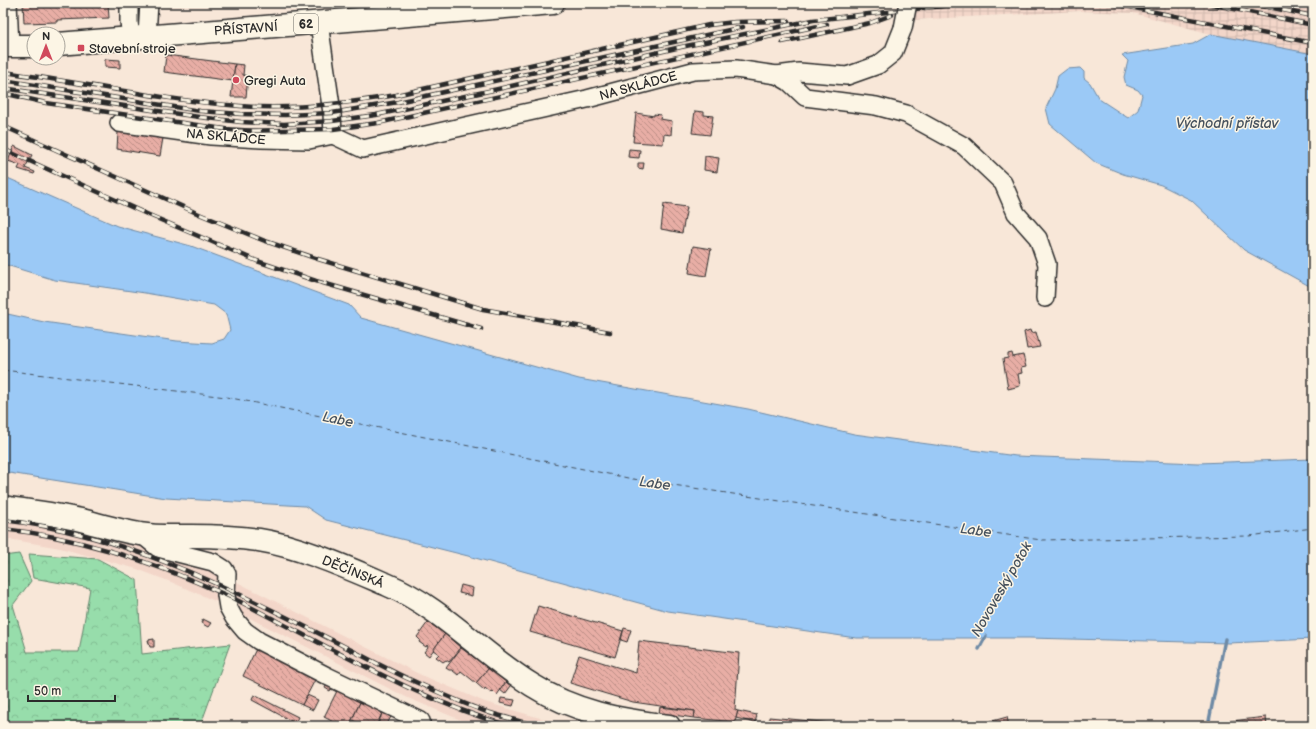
<svg xmlns="http://www.w3.org/2000/svg" width="1316" height="729" font-family="'Balsamiq Sans',sans-serif">
  <defs>
    <pattern id="industrial-grid" width="8" height="8" patternUnits="userSpaceOnUse"><rect width="8" height="8" fill="#f3d6c9"/><path d="M0 4h8M4 0v8" fill="none" stroke="#d0b8ad"/></pattern>
    <pattern id="forest-crowns" width="20" height="18" patternUnits="userSpaceOnUse"><rect width="20" height="18" fill="#97ddab"/><path d="M2 6a3 3 0 1 1 6 0M12 15a3 3 0 1 1 6 0" fill="none" stroke="#82be93"/></pattern>
    <pattern id="building-back-hatch" width="6" height="6" patternUnits="userSpaceOnUse"><rect width="6" height="6" fill="#e8aea5"/><path d="M-1 5l2 2M0 0l6 6M5-1l2 2" fill="none" stroke="#bc8e87"/></pattern>
  </defs>
  <rect width="100%" height="100%" fill="#f8e7d8"/>
  <filter id="ink" filterUnits="userSpaceOnUse"><feTurbulence type="fractalNoise" baseFrequency=".025" numOctaves="2"/><feDisplacementMap in="SourceGraphic" scale="8" xChannelSelector="R" yChannelSelector="G"/><feConvolveMatrix kernelMatrix="1 2 1 2 8 2 1 2 1" color-interpolation-filters="sRGB"/></filter>
  <g filter="url(#ink)">
    <!-- built -->
    <path fill="#f3d6c9" d="M3,512L108,533L181,558L233,580L419,674L485,702L554,722L577,726H475L408,698L222,604L171,582L137,569L60,548L3,538Z"/>
    <!-- industrial -->
    <path fill="url(#industrial-grid)" d="M913,3H1313V54L1211,34L1133,13L1080,11L911,20Z"/>
    <!-- forest -->
    <path fill="url(#forest-crowns)" stroke="#61846b" d="M19,554L31,581L13,605L27,652H79L90,588L33,578L29,554L98,559L137,580L142,654L230,644L201,724L205,726H3V556Z"/>
    <!-- water -->
    <g fill="#9bc9f6" stroke="#6e8aa5">
      <path d="M1211,34L1313,54V288L1244,250L1191,200L1161,185L1123,174L1096,163L1050,124L1046,108L1055,89L1058,76L1067,69L1080,68L1084,72V78L1090,83L1099,99L1128,118L1138,110L1142,95L1138,90L1126,85L1124,77L1128,61L1122,55L1193,44Z"/>
      <path d="M3,176L117,226L191,246L349,305L361,318L579,379L748,409L854,434L1016,456L1198,463L1313,459V639L1229,643L1029,638H856L668,611L468,556L326,520L305,506L166,498L3,472V313L44,322L177,341L212,343L224,339L230,330L226,314L214,305L145,293L55,280L3,264Z"/>
    </g>
    <g fill="none" stroke-linecap="round" stroke-linejoin="round">
      <!-- stream -->
      <g stroke="#6e8aa5" stroke-width="3.5">
        <path d="M979,649L986,636"/>
        <path d="M1208,726L1225,639"/>
      </g>
      <!-- ferry -->
      <path stroke="#47525e" stroke-width="1" stroke-dasharray="5 4" stroke-linecap="butt" d="M3,370L226,397L633,479L1041,540L1249,536L1313,528"/>
    </g>
    <!-- building -->
    <g fill="url(#building-back-hatch)" stroke="#2b2b2b">
      <path d="M23,3H108L109,18L57,20V22L24,23Z"/>
      <rect x="208" y="3" width="28" height="3"/>
      <path d="M166,55L235,64L233,81L164,72Z"/>
      <path d="M105,59L120,60V68L105,67Z"/>
      <path d="M235,64L244,65L243,75L248,76L246,97H231Z"/>
      <path d="M695,111L704,112V115L713,116L710,135L692,133Z"/>
      <path d="M636,113L654,116V114L661,115L660,119L672,121L671,135L664,134L663,144L633,142Z"/>
      <path d="M118,132L163,138L160,156L117,149Z"/>
      <path d="M14,146L32,155L25,168L35,172L34,174L18,169L20,165L8,161Z"/>
      <path d="M629,149L640,150L639,158L628,157Z"/>
      <path d="M705,156L719,158L717,172L704,170Z"/>
      <path d="M638,163H644L643,169L638,168Z"/>
      <path d="M664,204L687,207L682,233L661,229Z"/>
      <path d="M693,246L711,249L706,276L689,273Z"/>
      <path d="M1030,330L1031,333L1036,332L1040,347L1027,349L1024,332Z"/>
      <path d="M1012,353L1013,357L1023,355L1026,367L1021,368L1022,373L1018,374L1020,386L1008,389L1003,359L1008,358V354Z"/>
      <path d="M461,585L473,588L472,596L459,593Z"/>
      <path d="M538,606L623,631L615,657L530,632Z"/>
      <path d="M203,619L211,623L208,627L201,623Z"/>
      <path d="M428,622L445,634L429,656L424,652L428,647L427,645L426,647L419,642L420,640L417,637Z"/>
      <path d="M624,628L631,630L627,642L621,640Z"/>
      <path d="M445,634L461,648L449,662L446,660L443,662L436,657L439,654L433,650Z"/>
      <path d="M154,639V647H150L148,640Z"/>
      <path d="M639,641L739,653L735,710L738,711L735,722L694,718L695,711L633,702L570,683L579,655L636,673Z"/>
      <path d="M257,647L317,676L302,705L243,676Z"/>
      <path d="M461,648L489,668L476,683L461,671L458,675L452,670H449L446,668Z"/>
      <path d="M489,668L506,682L497,695L493,691L491,693L485,688L484,690L476,683Z"/>
      <path d="M328,682L339,688L337,692L331,689L330,691L325,688Z"/>
      <path d="M506,682L511,686L505,694L500,690Z"/>
      <path d="M339,687L362,698L349,726H341L324,717Z"/>
      <path d="M254,695L298,717L295,723L252,700Z"/>
      <path d="M307,695L318,700L313,710L302,705Z"/>
      <path d="M362,698L384,709L376,726H364L352,720Z"/>
      <path d="M501,698L515,700L513,706L500,703Z"/>
      <path d="M660,707L695,711L694,718L659,713Z"/>
      <path d="M384,709L393,713L387,724H386L385,726H377Z"/>
      <path d="M738,711L757,715L755,723L736,718Z"/>
      <path d="M769,717L832,723V726H783L769,724Z"/>
      <path d="M1007,717L1009,726H982V724Z"/>
      <path d="M1266,717L1267,726H1224L1223,722Z"/>
      <path d="M832,723L856,726H832Z"/>
      <path d="M863,723L933,725V726H863Z"/>
    </g>
    <g fill="none" stroke-linecap="round" stroke-linejoin="round">
      <!-- minor casing -->
      <g stroke="#2b2b2b" stroke-width="20">
        <g id="minor">
          <path d="M8,3L10,46"/>
          <path d="M129,3V22L131,37"/>
          <path d="M147,36L149,3"/>
          <path d="M777,75L789,82L805,97L876,106L906,114L964,146L1003,183L1016,213L1038,238L1047,264L1045,298"/>
          <path d="M119,123L211,136L261,139L309,140L333,135L332,113L319,23"/>
          <path d="M333,135L363,149L587,99L693,71L736,69L777,75L799,72L847,76L878,65L893,53L903,28"/>
          <path d="M141,534L158,548L213,562L224,569L227,574L226,595L228,607L234,618L245,631L259,641L327,676L421,721"/>
        </g>
      </g>
      <!-- major casing -->
      <g stroke="#2b2b2b" stroke-width="25">
        <g id="major">
          <path d="M58,44L553,3"/>
          <path d="M3,46H34"/>
          <path d="M3,507C29,511 55,514 81,520C101,525 120,531 140,534C157,537 174,536 191,536C213,536 237,537 259,540C299,546 350,569 388,585C441,607 483,655 532,685C574,712 620,720 669,726"/>
        </g>
      </g>
      <!-- minor -->
      <use href="#minor" stroke="#fcf5e5" stroke-width="17"/>
      <!-- major -->
      <use href="#major" stroke="#fcf5e5" stroke-width="22"/>
      <!-- rail casing -->
      <g stroke="#2b2b2b" stroke-width="4.5">
        <g id="rail">
          <path d="M1109,3L1313,43"/>
          <path d="M1205,3L1313,25"/>
          <path d="M1247,3L1313,16"/>
          <path d="M782,42L870,23L892,15"/>
          <path d="M3,72C82,82 160,100 240,106C292,110 345,104 396,95L709,25L735,22L788,21"/>
          <path d="M3,80L200,111L241,114L285,115L332,113L398,102L743,27"/>
          <path d="M3,88L199,117L241,122L284,124L332,121L376,115L498,89L681,47L813,20L971,3"/>
          <path d="M3,93L46,103L238,131L333,129L378,123L827,24"/>
          <path d="M3,126L199,214L265,241L318,259L483,309L610,332"/>
          <path d="M3,149L149,215L257,261L316,281L481,329"/>
          <path d="M3,520C120,533 225,586 328,638C358,653 389,671 420,684C442,694 464,704 487,712C503,717 520,721 536,726"/>
          <path d="M3,529C80,537 156,563 226,595C242,602 258,611 275,620C351,659 426,702 509,726"/>
        </g>
      </g>
      <!-- rail -->
      <use href="#rail" stroke="#fcf5e5" stroke-width="3" stroke-dasharray="9" stroke-linecap="butt"/>
      <!-- minor-bridge casing -->
      <g stroke="#2b2b2b" stroke-width="20" stroke-linecap="butt">
        <path id="minor-bridge" d="M903,28L908,3"/>
      </g>
      <!-- minor-bridge -->
      <use href="#minor-bridge" stroke="#fcf5e5" stroke-width="17"/>
    </g>
  </g>
  <!-- markers -->
  <g fill="#d1495b" stroke="#fcf5e5" stroke-width="1.5">
    <rect x="77" y="44" width="8" height="8" rx="2"/>
    <circle cx="236" cy="80" r="4"/>
  </g>
  <g text-anchor="middle" stroke-width="3" stroke-linejoin="round" paint-order="stroke">
    <!-- shield labels -->
    <rect fill="#fcf5e5" stroke="#6a6863" stroke-width="1" x="294" y="14" width="24" height="20" rx="3"/>
    <g font-size="12" font-weight="bold" fill="#2b2b2b">
      <text x="306" y="28">62</text>
    </g>
    <!-- street labels -->
    <g font-size="13" fill="#2b2b2b" stroke="#fcf5e5">
      <text transform="translate(246 28) rotate(-4)" y="5">PŘÍSTAVNÍ</text>
      <text transform="translate(638 85) rotate(-15)" y="5">NA SKLÁDCE</text>
      <text transform="translate(226 136) rotate(5)" y="5">NA SKLÁDCE</text>
      <text transform="translate(353 571) rotate(22)" y="5">DĚČÍNSKÁ</text>
    </g>
    <!-- poi labels -->
    <g font-size="13" fill="#2b2b2b" stroke="#fcf5e5" text-anchor="start">
      <text x="89" y="53">Stavební stroje</text>
      <text x="244" y="85">Gregi Auta</text>
    </g>
    <!-- water labels -->
    <g font-size="14" font-style="italic" fill="#47525e" stroke="#fcf5e5">
      <text x="1227" y="128">Východní přístav</text>
      <text transform="translate(338 419) rotate(12)" y="5">Labe</text>
      <text transform="translate(655 483) rotate(8)" y="5">Labe</text>
      <text transform="translate(976 530) rotate(8)" y="5">Labe</text>
      <text transform="translate(1001 589) rotate(-60)" y="5">Novoveský potok</text>
    </g>
  </g>
  <!-- margin -->
  <rect width="1316" height="729" fill="none" stroke="#fcf5e5" stroke-width="16"/>
  <rect x="8" y="8" width="1300" height="713" fill="none" stroke="#2b2b2b" stroke-width="1.5" filter="url(#ink)"/>
  <!-- north arrow -->
  <g transform="translate(46 46)"><circle r="19" fill="#fcf5e5" stroke="#a8a49b"/>
  <path d="M0-3L7 15L0 10L-7 15Z" fill="#d1495b"/>
  <text y="-6" font-size="11" font-weight="bold" text-anchor="middle" fill="#2b2b2b">N</text>
  </g>
  <!-- scale -->
  <path d="M28 695v6h87v-6" fill="none" stroke="#2b2b2b" stroke-width="2"/>
  <text x="34" y="695" font-size="12" fill="#2b2b2b" stroke="#fcf5e5" stroke-width="3" paint-order="stroke">50 m</text>
</svg>
